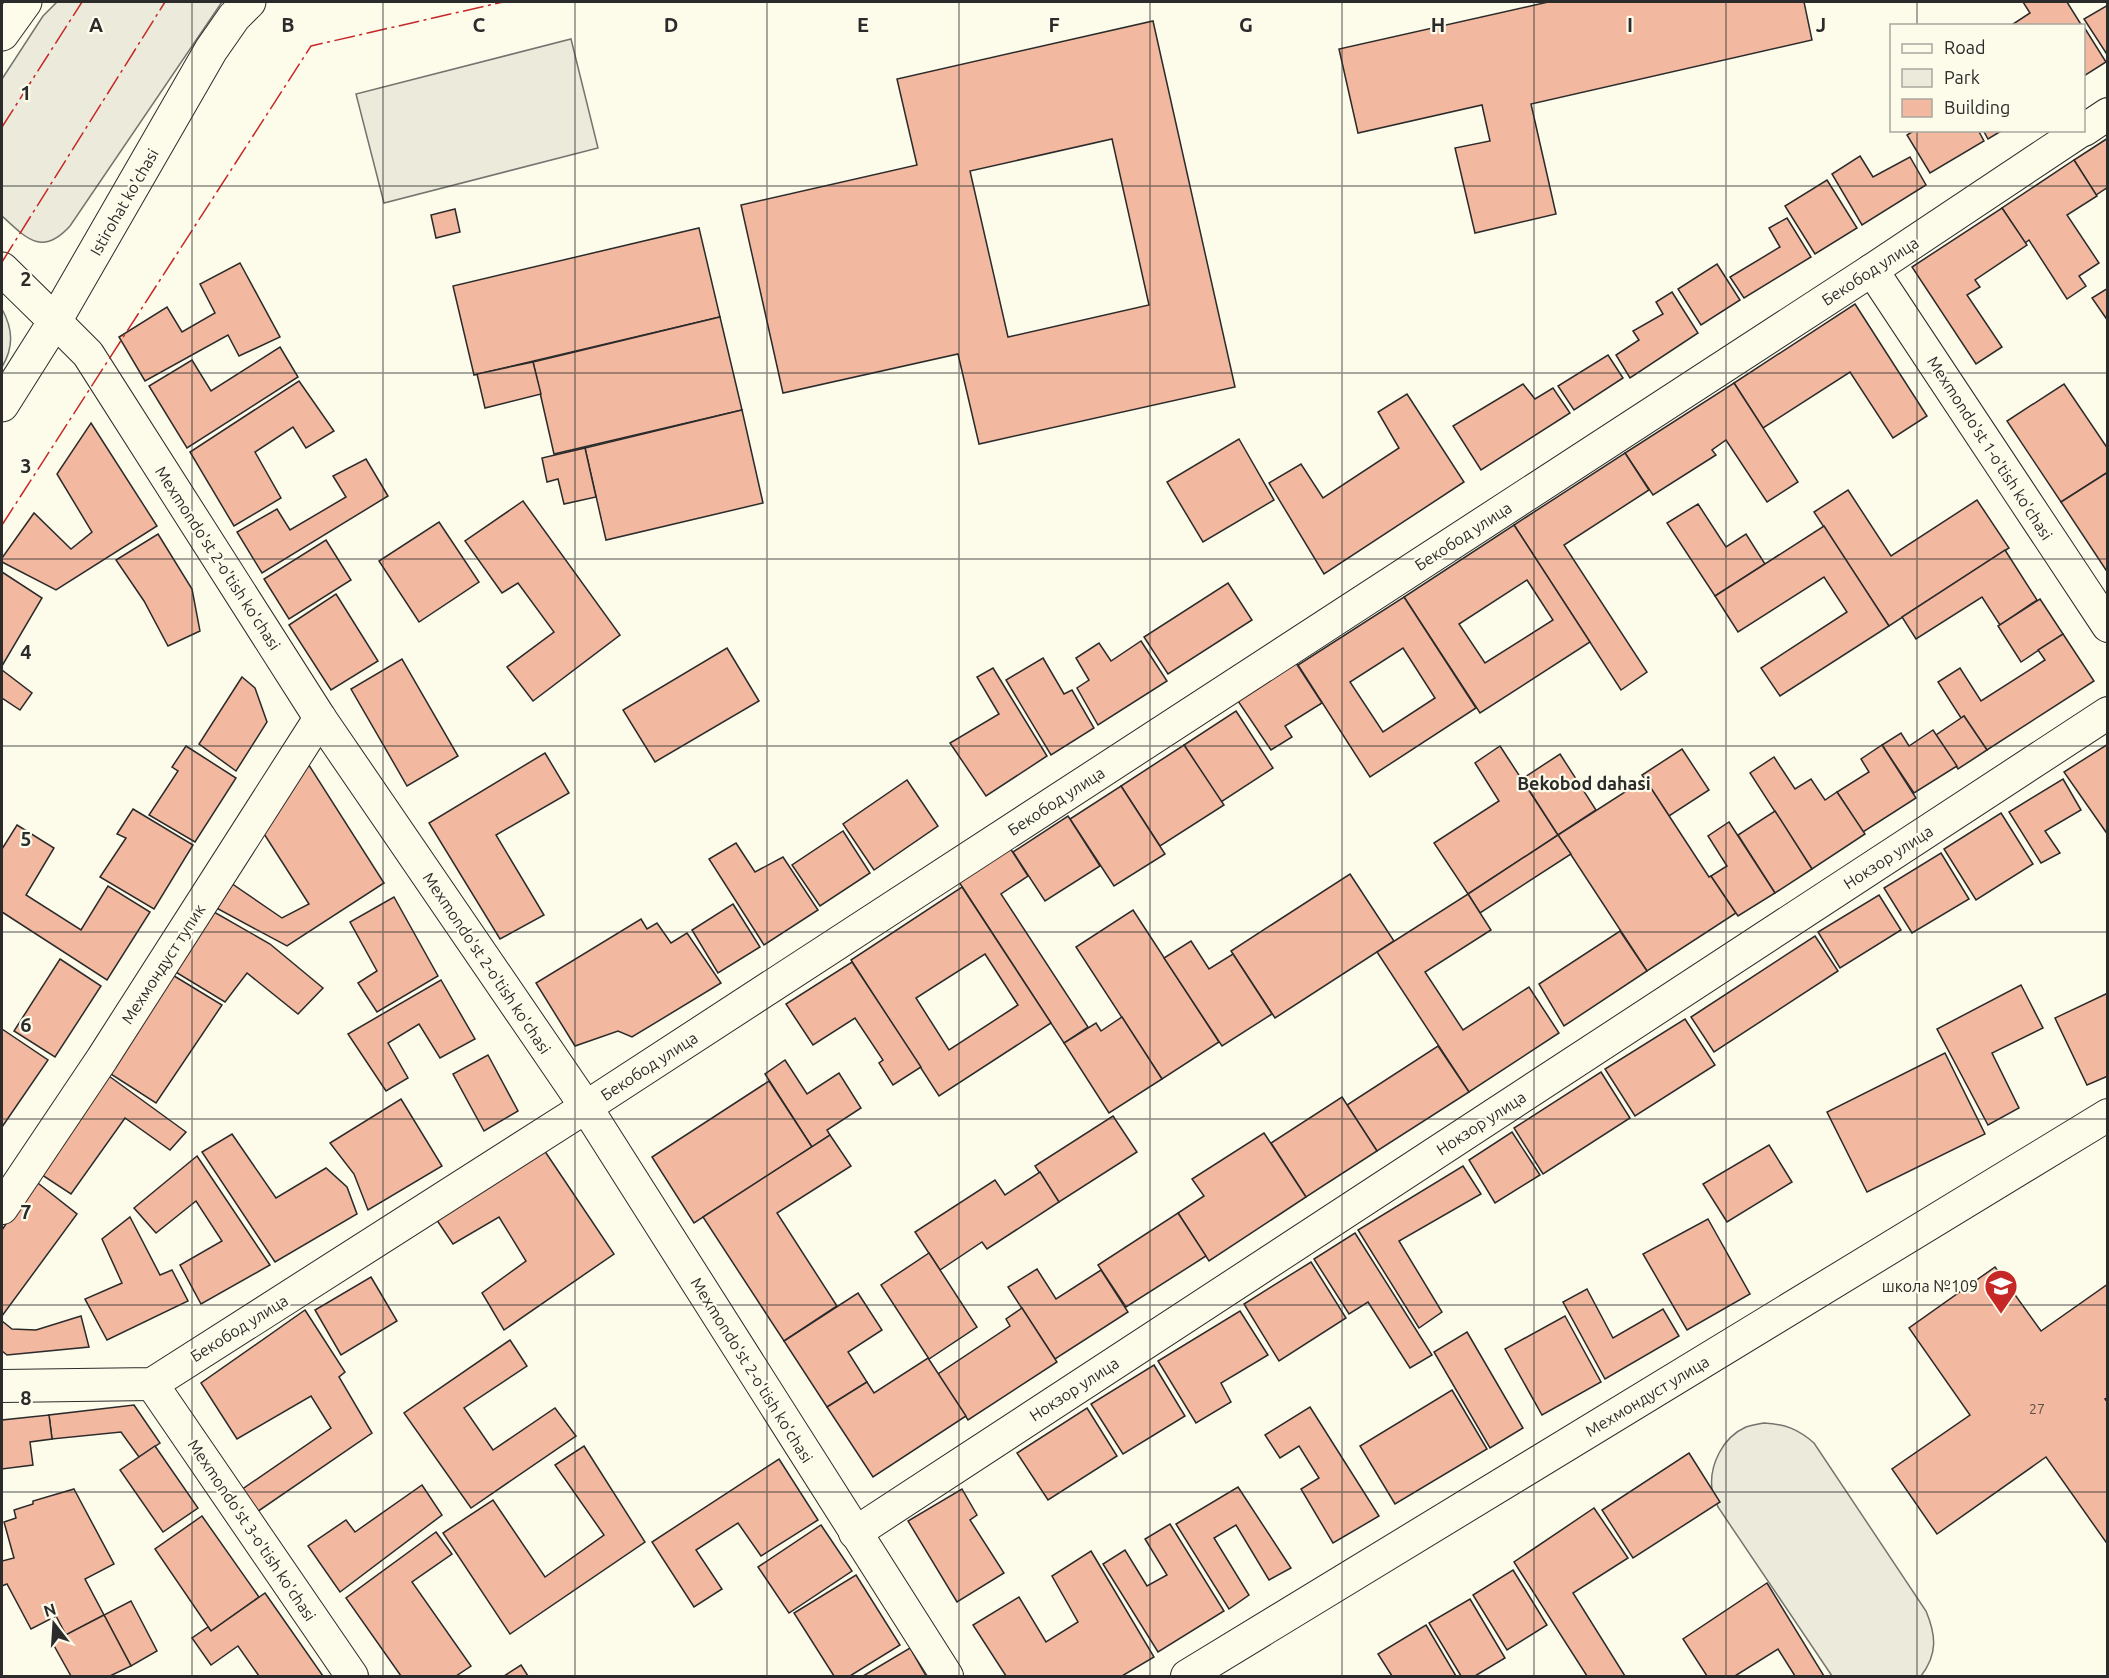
<svg xmlns="http://www.w3.org/2000/svg" width="2109" height="1678" font-family="Ubuntu,sans-serif">
  <rect width="100%" height="100%" fill="#fdfbea"/>
  <!-- green -->
  <g fill="#ecebdb" stroke="#74746e" stroke-width="1.5">
    <path d="M57,2H222L70,226C42,257 26,238 2,216V79L43,16Z"/>
    <path d="M571,39L598,148L384,203L356,94Z"/>
    <path d="M2,309C13,329 14,347 2,367Z"/>
    <path d="M1764,1423C1785,1424 1798,1429 1814,1443L1926,1611C1936,1635 1938,1654 1921,1676H1832L1718,1507C1716,1501 1713,1495 1712,1489C1709,1465 1723,1437 1746,1427C1752,1425 1758,1424 1764,1423Z"/>
  </g>
  <!-- building -->
  <g fill="#f2b8a0" stroke="#2b2b2b" stroke-width="1.5" fill-rule="evenodd">
    <path d="M1548,2H1804L1812,40L1531,104L1556,214L1475,233L1455,148L1490,141L1482,105L1358,133L1339,49Z"/>
    <path d="M2023,2H2067L2082,26H2010L2030,13Z"/>
    <path d="M2108,5V56L2084,19Z"/>
    <path d="M1153,21L1235,387L979,444L958,354L783,393L741,205L917,165L897,79ZM1112,139L1149,305L1008,337L970,171Z"/>
    <path d="M2084,27L2106,62L2084,76Z"/>
    <path d="M1915,130H1978L1984,141L1930,173L1907,135Z"/>
    <path d="M1983,130H2003L1988,139Z"/>
    <path d="M2108,138V187L2096,195L2074,160Z"/>
    <path d="M1860,156L1873,177L1910,157L1926,185L1862,225L1832,174Z"/>
    <path d="M2074,160L2097,196L2067,215L2099,263L2079,276L2086,286L2067,299L2029,240L2025,243L2002,208Z"/>
    <path d="M1827,180L1857,228L1815,254L1785,206Z"/>
    <path d="M2002,208L2027,245L1975,280L1980,287L1967,295L2002,347L1976,364L1912,267Z"/>
    <path d="M455,209L460,232L436,238L431,215Z"/>
    <path d="M1787,218L1811,257L1744,298L1730,277L1780,247L1769,228Z"/>
    <path d="M699,228L720,317L474,375L453,286Z"/>
    <path d="M240,263L280,337L239,356L228,335L145,381L119,337L167,307L182,332L215,313L200,284Z"/>
    <path d="M1717,264L1740,300L1701,325L1678,289Z"/>
    <path d="M2108,288V321L2092,298Z"/>
    <path d="M1672,292L1698,333L1630,378L1616,355L1639,340L1633,331L1663,314L1656,302Z"/>
    <path d="M1855,304L1927,416L1893,438L1850,372L1763,428L1734,383Z"/>
    <path d="M720,317L742,410L554,454L533,362Z"/>
    <path d="M280,347L298,377L187,448L149,386L192,360L211,391Z"/>
    <path d="M1608,355L1623,378L1574,410L1558,386Z"/>
    <path d="M533,362L541,394L485,408L477,374Z"/>
    <path d="M299,381L334,431L306,448L293,427L255,452L281,498L234,526L190,452Z"/>
    <path d="M1734,383L1798,482L1767,502L1726,440L1712,450L1716,455L1653,495L1625,453Z"/>
    <path d="M1523,384L1535,399L1553,388L1570,413L1481,470L1453,426Z"/>
    <path d="M2064,384L2108,449V472L2061,502L2007,421Z"/>
    <path d="M1407,394L1464,482L1324,574L1269,483L1301,464L1323,498L1399,448L1378,412Z"/>
    <path d="M742,410L763,503L606,540L585,448Z"/>
    <path d="M91,423L157,526L56,590L2,562V558L34,513L71,549L92,532L57,474Z"/>
    <path d="M1239,439L1274,500L1203,542L1167,482Z"/>
    <path d="M585,448L596,497L564,504L558,479L547,482L542,458Z"/>
    <path d="M1625,453L1649,490L1564,545L1647,672L1621,690L1514,525Z"/>
    <path d="M366,459L388,496L262,573L237,532L277,509L290,530L346,497L333,476Z"/>
    <path d="M2108,472V569L2106,570L2061,502Z"/>
    <path d="M1848,490L1891,556L1977,500L2009,548L1889,626L1814,512Z"/>
    <path d="M523,501L620,635L533,701L507,667L554,632L518,583L502,593L465,541Z"/>
    <path d="M1698,504L1726,547L1746,534L1765,564L1715,596L1667,523Z"/>
    <path d="M439,522L479,582L419,622L379,561Z"/>
    <path d="M1514,525L1590,642L1480,713L1404,597ZM1527,580L1553,620L1485,663L1459,624Z"/>
    <path d="M1824,526L1889,626L1780,696L1761,668L1847,612L1824,577L1738,632L1715,596Z"/>
    <path d="M158,534L192,589L200,631L168,646L144,601L116,560Z"/>
    <path d="M326,540L351,580L289,619L264,579Z"/>
    <path d="M2005,550L2037,600L2000,625L1982,597L1916,639L1902,617Z"/>
    <path d="M2,572L42,598L2,666Z"/>
    <path d="M1228,583L1252,620L1168,674L1144,637Z"/>
    <path d="M336,594L378,661L331,690L289,625Z"/>
    <path d="M1404,597L1476,708L1370,777L1298,665ZM1403,648L1435,698L1383,732L1350,682Z"/>
    <path d="M2040,599L2063,634L2021,662L1998,626Z"/>
    <path d="M2063,634L2094,681L1987,750L1964,716L1961,718L1938,682L1960,668L1981,701L2045,660L2038,650Z"/>
    <path d="M1141,641L1167,681L1098,725L1077,688L1089,680L1076,658L1099,643L1111,661Z"/>
    <path d="M727,648L759,701L655,762L623,710Z"/>
    <path d="M1043,658L1064,694L1072,690L1094,728L1051,755L1006,680Z"/>
    <path d="M402,659L458,756L407,786L351,689Z"/>
    <path d="M1296,663L1322,703L1285,726L1292,737L1271,750L1238,701Z"/>
    <path d="M993,668L1047,756L986,796L950,743L999,714L977,677Z"/>
    <path d="M2,670L32,693L20,710L2,698Z"/>
    <path d="M242,677L255,688L267,722L236,771L199,744Z"/>
    <path d="M1236,711L1273,768L1221,802L1184,745Z"/>
    <path d="M1964,716L1987,750L1958,769L1936,735Z"/>
    <path d="M1933,730L1957,766L1914,793L1882,745L1901,733L1909,746Z"/>
    <path d="M2108,744V835L2064,772Z"/>
    <path d="M1184,745L1224,805L1160,846L1121,786Z"/>
    <path d="M1882,745L1916,798L1863,832L1837,792L1869,772L1861,759Z"/>
    <path d="M186,746L236,778L195,842L149,815L178,771L172,767Z"/>
    <path d="M1500,746L1558,835L1468,894L1434,843L1499,801L1475,763Z"/>
    <path d="M1682,749L1709,790L1669,816L1642,775Z"/>
    <path d="M545,753L569,793L496,835L544,915L500,939L429,823Z"/>
    <path d="M1560,754L1596,810L1558,835L1522,779Z"/>
    <path d="M1774,757L1795,789L1811,779L1825,800L1837,792L1865,834L1812,869L1750,773Z"/>
    <path d="M305,759L384,883L287,946L209,904L225,879L282,918L309,904L259,826Z"/>
    <path d="M1645,779L1709,877L1711,876L1736,913L1647,971L1558,835Z"/>
    <path d="M2063,779L2081,810L2045,831L2060,853L2041,863L2009,812Z"/>
    <path d="M907,780L938,826L874,870L843,824Z"/>
    <path d="M1121,786L1165,854L1114,886L1070,819Z"/>
    <path d="M133,809L193,845L154,909L100,877L126,838L117,834Z"/>
    <path d="M1775,811L1812,869L1775,893L1738,835Z"/>
    <path d="M2001,813L2033,864L1976,900L1944,849Z"/>
    <path d="M1068,816L1100,866L1045,901L1013,852Z"/>
    <path d="M1729,822L1775,893L1738,916L1711,876L1727,866L1708,836Z"/>
    <path d="M17,825L54,848L26,895L81,930L108,886L150,912L107,980L2,912V849Z"/>
    <path d="M843,831L870,873L820,906L792,865Z"/>
    <path d="M1558,835L1571,854L1480,913L1468,894Z"/>
    <path d="M736,843L755,872L783,857L818,910L764,945L709,859Z"/>
    <path d="M1010,848L1028,876L1001,894L1088,1027L1064,1043L959,882Z"/>
    <path d="M1941,853L1969,899L1912,933L1884,888Z"/>
    <path d="M1350,874L1394,941L1275,1018L1231,951Z"/>
    <path d="M962,887L1051,1023L939,1096L851,960ZM985,954L1018,1005L949,1050L916,998Z"/>
    <path d="M1468,894L1491,930L1425,972L1463,1030L1529,987L1559,1033L1469,1092L1377,952Z"/>
    <path d="M1879,895L1901,930L1840,968L1818,932Z"/>
    <path d="M394,897L438,976L377,1012L358,983L377,971L350,922Z"/>
    <path d="M733,904L760,947L718,973L692,930Z"/>
    <path d="M207,908L270,944L323,988L298,1014L247,973L225,1002L169,968Z"/>
    <path d="M1133,910L1219,1042L1162,1079L1076,947Z"/>
    <path d="M641,919L647,929L657,923L671,943L687,933L721,983L632,1037L618,1031L575,1046L536,983Z"/>
    <path d="M1620,931L1647,971L1564,1026L1539,984Z"/>
    <path d="M1815,936L1838,971L1714,1052L1691,1017Z"/>
    <path d="M1191,941L1209,969L1233,954L1272,1014L1222,1046L1164,958Z"/>
    <path d="M60,959L101,986L55,1057L14,1031Z"/>
    <path d="M852,962L921,1067L893,1085L879,1063L883,1060L855,1018L813,1045L786,1004Z"/>
    <path d="M166,971L222,1005L156,1103L103,1069Z"/>
    <path d="M441,980L475,1039L440,1058L419,1024L388,1043L408,1078L386,1091L348,1034Z"/>
    <path d="M2021,985L2043,1028L1992,1053L2019,1108L1988,1125L1937,1029Z"/>
    <path d="M2108,993V1076L2087,1085L2055,1018Z"/>
    <path d="M1122,1017L1162,1079L1109,1113L1064,1043L1096,1023L1101,1031Z"/>
    <path d="M1685,1019L1715,1065L1635,1116L1605,1069Z"/>
    <path d="M2,1029L48,1060L2,1127Z"/>
    <path d="M1438,1046L1469,1092L1377,1151L1347,1105Z"/>
    <path d="M1945,1053L1985,1134L1867,1192L1827,1112Z"/>
    <path d="M488,1055L518,1111L484,1131L453,1074Z"/>
    <path d="M785,1060L807,1094L839,1073L861,1108L827,1130L830,1135L812,1147L765,1074Z"/>
    <path d="M102,1071L186,1132L170,1150L125,1118L71,1194L39,1173Z"/>
    <path d="M1601,1072L1630,1118L1543,1174L1514,1128Z"/>
    <path d="M769,1081L812,1147L694,1223L652,1157Z"/>
    <path d="M1342,1097L1377,1151L1306,1197L1271,1143Z"/>
    <path d="M401,1099L442,1166L368,1210L354,1174L330,1143Z"/>
    <path d="M1113,1116L1137,1152L1059,1202L1035,1166Z"/>
    <path d="M1512,1132L1540,1175L1495,1203L1469,1160Z"/>
    <path d="M1264,1133L1306,1197L1209,1261L1178,1213L1204,1196L1192,1179Z"/>
    <path d="M232,1134L276,1198L326,1168L347,1187L357,1214L275,1262L202,1152Z"/>
    <path d="M830,1135L851,1166L777,1213L837,1306L784,1341L703,1217Z"/>
    <path d="M540,1144L614,1254L504,1330L482,1293L526,1261L499,1217L453,1244L432,1213Z"/>
    <path d="M1769,1145L1792,1182L1727,1222L1703,1184Z"/>
    <path d="M197,1156L270,1265L201,1304L180,1265L222,1241L196,1201L156,1233L134,1208Z"/>
    <path d="M1463,1166L1481,1194L1399,1241L1442,1312L1419,1328L1358,1230Z"/>
    <path d="M1040,1172L1059,1202L987,1249L982,1242L940,1270L915,1232L995,1180L1005,1195Z"/>
    <path d="M34,1180L77,1214L2,1316V1230Z"/>
    <path d="M1178,1213L1206,1256L1126,1307L1098,1265Z"/>
    <path d="M130,1217L160,1275L172,1270L188,1301L107,1340L85,1299L122,1283L102,1239Z"/>
    <path d="M1708,1219L1750,1294L1687,1330L1643,1254Z"/>
    <path d="M1355,1233L1432,1355L1410,1368L1368,1302L1349,1314L1314,1259Z"/>
    <path d="M929,1253L977,1327L929,1359L881,1285Z"/>
    <path d="M1311,1262L1346,1318L1279,1361L1244,1304Z"/>
    <path d="M1995,1267L2041,1331L2108,1284V1398L2105,1399L2108,1403V1545L2046,1457L1937,1534L1892,1469L1970,1415L1909,1328Z"/>
    <path d="M1037,1269L1056,1299L1101,1270L1128,1312L1055,1359L1008,1287Z"/>
    <path d="M371,1277L397,1321L341,1355L315,1310Z"/>
    <path d="M1587,1289L1613,1338L1663,1309L1679,1336L1605,1379L1563,1302Z"/>
    <path d="M858,1293L882,1330L848,1352L867,1382L827,1407L784,1341Z"/>
    <path d="M1022,1308L1057,1362L968,1420L938,1374L1010,1326L1006,1319Z"/>
    <path d="M305,1310L345,1372L339,1377L372,1433L254,1514L241,1490L331,1428L311,1396L237,1439L201,1383Z"/>
    <path d="M1240,1311L1268,1355L1221,1383L1231,1402L1196,1423L1158,1361Z"/>
    <path d="M81,1316L89,1347L7,1355L2,1351V1321L12,1329L36,1330Z"/>
    <path d="M1565,1316L1601,1382L1542,1415L1505,1349Z"/>
    <path d="M1467,1332L1523,1428L1490,1448L1434,1352Z"/>
    <path d="M510,1340L527,1366L464,1408L493,1450L555,1408L576,1436L471,1508L404,1413Z"/>
    <path d="M928,1358L966,1416L873,1477L827,1407L867,1382L874,1393Z"/>
    <path d="M1154,1365L1185,1416L1123,1454L1091,1404Z"/>
    <path d="M1452,1390L1487,1449L1395,1504L1360,1446Z"/>
    <path d="M134,1405L160,1443L139,1457L121,1432L52,1439L49,1415Z"/>
    <path d="M1310,1407L1379,1516L1333,1543L1301,1489L1319,1478L1299,1446L1280,1458L1265,1435Z"/>
    <path d="M1087,1408L1117,1456L1048,1500L1017,1453Z"/>
    <path d="M49,1415L52,1439L30,1442L33,1465L2,1469V1420Z"/>
    <path d="M155,1446L198,1508L163,1532L120,1470Z"/>
    <path d="M584,1446L645,1542L510,1634L443,1533L493,1500L545,1577L604,1535L555,1465Z"/>
    <path d="M1689,1453L1720,1502L1633,1558L1602,1510Z"/>
    <path d="M779,1459L818,1520L761,1556L738,1523L696,1550L722,1589L694,1607L652,1542Z"/>
    <path d="M422,1485L442,1515L340,1592L308,1546L346,1520L355,1532Z"/>
    <path d="M1238,1487L1291,1568L1269,1580L1236,1525L1214,1538L1249,1595L1229,1609L1176,1524Z"/>
    <path d="M74,1489L114,1564L85,1579L104,1615L66,1635L56,1616L31,1629L7,1584L2,1586V1561L14,1558L4,1522L16,1518L14,1510L33,1504V1501Z"/>
    <path d="M962,1489L977,1515L970,1520L1004,1573L957,1602L908,1521Z"/>
    <path d="M1594,1508L1628,1558L1573,1593L1625,1676H1587L1514,1562Z"/>
    <path d="M202,1516L259,1597L211,1631L155,1549Z"/>
    <path d="M1170,1524L1224,1611L1158,1652L1103,1564L1125,1550L1147,1586L1167,1575L1145,1539Z"/>
    <path d="M821,1525L852,1571L789,1613L758,1567Z"/>
    <path d="M436,1532L452,1554L412,1582L471,1666L456,1676H401L346,1598Z"/>
    <path d="M1091,1551L1154,1657L1122,1676H1006L973,1625L1019,1597L1046,1642L1078,1622L1052,1576Z"/>
    <path d="M1513,1570L1547,1625L1507,1650L1473,1595Z"/>
    <path d="M856,1575L900,1645L850,1676H834L794,1613Z"/>
    <path d="M1767,1583L1824,1676H1795L1778,1649L1735,1676H1707L1683,1639Z"/>
    <path d="M265,1593L323,1676H259L238,1646L211,1665L192,1638L208,1627L211,1631Z"/>
    <path d="M1470,1599L1505,1658L1475,1676H1461L1429,1623Z"/>
    <path d="M131,1601L157,1651L131,1666L104,1615Z"/>
    <path d="M104,1615L131,1666L110,1676H71L52,1642Z"/>
    <path d="M1426,1625L1456,1676H1392L1378,1654Z"/>
    <path d="M910,1648L926,1676H863Z"/>
    <path d="M521,1665L528,1676H504Z"/>
  </g>
  <g fill="none" stroke-linecap="round" stroke-linejoin="round">
    <!-- street casing -->
    <g stroke="#2b2b2b" stroke-width="34">
      <g id="street">
        <path d="M2084,130L2108,114"/>
        <path d="M1872,270L2108,626"/>
        <path d="M55,321L88,354L320,718L586,1107L947,1676"/>
        <path d="M2,1208L102,1059L320,718"/>
        <path d="M152,1384L352,1676"/>
        <path d="M2,1386L152,1384L586,1107L1872,270L2082,130"/>
        <path d="M855,1533L2108,713"/>
        <path d="M1187,1676L2108,1115"/>
      </g>
    </g>
    <!-- secondary casing -->
    <g stroke="#2b2b2b" stroke-width="35">
      <g id="secondary">
        <path d="M2,34L25,2"/>
        <path d="M2,269L55,321"/>
        <path d="M2,405L55,321L211,50L234,17L249,2"/>
      </g>
    </g>
    <!-- street -->
    <use href="#street" stroke="#fdfbea" stroke-width="32"/>
    <!-- secondary -->
    <use href="#secondary" stroke="#fdfbea" stroke-width="33"/>
    <!-- power -->
    <g stroke="#c62828" stroke-width="1.5" stroke-dasharray="21 4.5 3 4.5" stroke-linecap="butt">
      <path d="M2,127L82,2"/>
      <path d="M2,262L165,2"/>
      <path d="M2,525L311,46L503,2"/>
    </g>
  </g>
  <!-- grid -->
  <path fill="none" stroke="#2b2b2b" stroke-width="1.5" stroke-opacity="0.55" d="M192,2V1676M383,2V1676M575,2V1676M767,2V1676M959,2V1676M1150,2V1676M1342,2V1676M1534,2V1676M1726,2V1676M1917,2V26M1917,130V1676M2,186H2108M2,373H2108M2,559H2108M2,746H2108M2,932H2108M2,1119H2108M2,1305H2108M2,1492H2108"/>
  <!-- icons -->
  <defs>
    <g id="school-pin" transform="scale(1.725)"><path d="M0 17L-7.5 6A9.5 9.5 0 1 1 7.5 6Z" fill="#c62828" stroke="#fdfbea"/><path d="M0-5L7-2L0 1L-7-2ZM-4 1L0 2.5L4 1V4Q0 6-4 4Z" fill="#fff"/></g>
  </defs>
  <g fill-rule="evenodd">
    <use href="#school-pin" x="2001" y="1286"/>
  </g>
  <g text-anchor="middle" stroke-width="4.5" stroke-linejoin="round" paint-order="stroke">
    <!-- number labels -->
    <g font-size="14" fill="#5d4e48">
      <text x="2037" y="1414">27</text>
    </g>
    <!-- street labels -->
    <g font-size="16" fill="#2b2b2b" stroke="#fdfbea">
      <text transform="translate(124 202) rotate(-60)" y="6">Istirohat ko'chasi</text>
      <text transform="translate(1870 271) rotate(-33)" y="6">Бекобод улица</text>
      <text transform="translate(1990 448) rotate(57)" y="6">Mexmondo'st 1-o'tish ko'chasi</text>
      <text transform="translate(1463 536) rotate(-33)" y="6">Бекобод улица</text>
      <text transform="translate(218 558) rotate(57)" y="6">Mexmondo'st 2-o'tish ko'chasi</text>
      <text transform="translate(1056 801) rotate(-33)" y="6">Бекобод улица</text>
      <text transform="translate(1888 857) rotate(-33)" y="6">Нокзор улица</text>
      <text transform="translate(487 963) rotate(56)" y="6">Mexmondo'st 2-o'tish ko'chasi</text>
      <text transform="translate(163 964) rotate(-57)" y="6">Мехмондуст тупик</text>
      <text transform="translate(649 1066) rotate(-33)" y="6">Бекобод улица</text>
      <text transform="translate(1481 1123) rotate(-33)" y="6">Нокзор улица</text>
      <text transform="translate(239 1328) rotate(-32)" y="6">Бекобод улица</text>
      <text transform="translate(752 1370) rotate(58)" y="6">Mexmondo'st 2-o'tish ko'chasi</text>
      <text transform="translate(1074 1389) rotate(-33)" y="6">Нокзор улица</text>
      <text transform="translate(1647 1396) rotate(-31)" y="6">Мехмондуст улица</text>
      <text transform="translate(252 1530) rotate(56)" y="6">Mexmondo'st 3-o'tish ko'chasi</text>
    </g>
    <!-- poi labels -->
    <g font-size="16" fill="#2b2b2b" stroke="#fdfbea" text-anchor="end">
      <text x="1978" y="1292">школа №109</text>
    </g>
    <!-- neighbourhood labels -->
    <g font-size="18" font-weight="bold" fill="#2b2b2b" stroke="#fdfbea">
      <text x="1584" y="790">Bekobod dahasi</text>
    </g>
  </g>
  <g font-size="20" text-anchor="middle" font-weight="bold" fill="#2b2b2b" stroke="#fdfbea" stroke-width="4.5" stroke-linejoin="round" paint-order="stroke">
    <text x="96" y="32">A</text>
    <text x="288" y="32">B</text>
    <text x="479" y="32">C</text>
    <text x="671" y="32">D</text>
    <text x="863" y="32">E</text>
    <text x="1054" y="32">F</text>
    <text x="1246" y="32">G</text>
    <text x="1438" y="32">H</text>
    <text x="1630" y="32">I</text>
    <text x="1821" y="32">J</text>
    <text x="26" y="100">1</text>
    <text x="26" y="286">2</text>
    <text x="26" y="473">3</text>
    <text x="26" y="659">4</text>
    <text x="26" y="846">5</text>
    <text x="26" y="1032">6</text>
    <text x="26" y="1219">7</text>
    <text x="26" y="1405">8</text>
  </g>
  <!-- border -->
  <rect width="2109" height="1678" fill="none" stroke="#2b2b2b" stroke-width="6"/>
  <!-- legend -->
  <rect x="1890" y="24" width="195" height="108" fill="#fdfbea" stroke="#a9a89e" stroke-width="1.5"/>
  <rect x="1902" y="44" width="30" height="9" fill="#fdfbea" stroke="#a9a89e" stroke-width="1.5"/>
  <text x="1944" y="54" font-size="18" fill="#2b2b2b">Road</text>
  <rect x="1902" y="69" width="30" height="18" fill="#ecebdb" stroke="#a9a89e" stroke-width="1.5"/>
  <text x="1944" y="84" font-size="18" fill="#2b2b2b">Park</text>
  <rect x="1902" y="99" width="30" height="18" fill="#f2b8a0" stroke="#a9a89e" stroke-width="1.5"/>
  <text x="1944" y="114" font-size="18" fill="#2b2b2b">Building</text>
  <!-- north arrow -->
  <g transform="translate(54 1624) rotate(343)" stroke="#fdfbea" stroke-width="4.5" paint-order="stroke">
  <path d="M0-4.5L10 22L0 15L-10 22Z" fill="#2b2b2b"/>
  <text y="-9" font-size="16" font-weight="bold" text-anchor="middle" fill="#2b2b2b">N</text>
  </g>
</svg>
